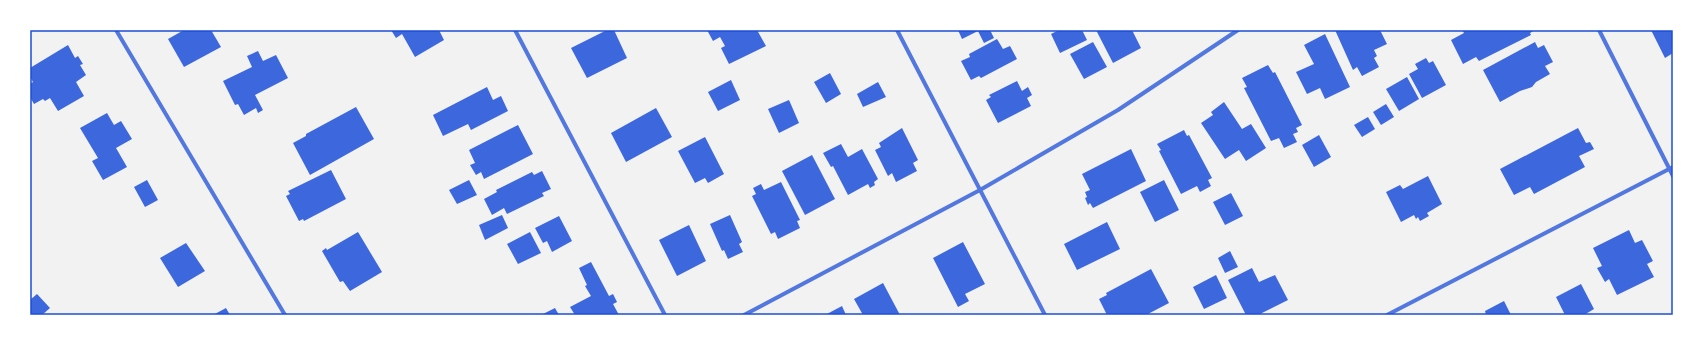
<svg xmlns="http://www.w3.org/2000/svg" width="1703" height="345" font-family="'PT Serif',serif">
  <rect width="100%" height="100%" fill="#f2f2f2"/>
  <!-- building -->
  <g fill="#3d67dc">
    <path d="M184,30H211L221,47L184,67L168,39Z"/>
    <path d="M391,30H439L444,40L415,57L402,34L396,38Z"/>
    <path d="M607,30H614L627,58L587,78L571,48Z"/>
    <path d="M707,30H757L766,46L729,64L721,48L725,46L720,37L713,41Z"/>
    <path d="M958,30H990L994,38L984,43L978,31L962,39Z"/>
    <path d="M1059,30H1082L1087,40L1060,53L1051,34Z"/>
    <path d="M1096,30H1132L1141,48L1113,63Z"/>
    <path d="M1335,30H1380L1387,44L1374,50L1377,56L1374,58L1379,67L1362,76L1357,67L1353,70Z"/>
    <path d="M1462,30H1535L1530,33L1531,35L1479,61L1476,57L1463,64L1451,40L1464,33Z"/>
    <path d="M1651,30H1673V53L1665,58Z"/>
    <path d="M1325,34L1350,87L1325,99L1320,88L1307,94L1296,72L1314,64L1304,45Z"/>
    <path d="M997,39L1003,49L1010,46L1017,59L981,78L979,76L971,80L961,61L970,57L969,54Z"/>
    <path d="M1093,42L1107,67L1084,79L1070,54Z"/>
    <path d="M1535,42L1538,48L1544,45L1553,62L1545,66L1550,74L1536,82L1532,87L1520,91L1500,102L1483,70Z"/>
    <path d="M68,45L75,58L78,56L83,64L80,65L86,75L76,82L84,96L58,111L50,98L45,101L43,99L34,104L30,97V84L33,82L30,77V68Z"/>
    <path d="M258,51L263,61L276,55L288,78L255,95L263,110L258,113L256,108L244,115L238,104L235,105L223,81L252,67L247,56Z"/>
    <path d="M1426,58L1429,63L1433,61L1446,85L1422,98L1409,74L1418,69L1415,64Z"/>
    <path d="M1268,65L1273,73L1275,72L1302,125L1296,128L1298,132L1293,134L1297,142L1284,148L1279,138L1271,141L1244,88L1247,87L1242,78Z"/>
    <path d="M830,73L841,94L826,103L814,82Z"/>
    <path d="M1407,77L1419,99L1399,111L1386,89Z"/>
    <path d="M731,80L740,100L718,111L708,92Z"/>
    <path d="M1017,81L1022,91L1028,87L1032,95L1027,98L1031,106L998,123L986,100L991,97L989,95Z"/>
    <path d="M878,82L886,97L863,107L857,94Z"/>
    <path d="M487,87L493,100L501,96L508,111L471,130L468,124L443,136L433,115Z"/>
    <path d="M789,100L799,123L779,133L768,109Z"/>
    <path d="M1224,102L1242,129L1251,124L1266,148L1246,161L1239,150L1225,159L1201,123L1213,115L1211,112Z"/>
    <path d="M1386,104L1394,117L1381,125L1373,112Z"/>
    <path d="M356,107L374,139L310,175L293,143L306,136V134Z"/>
    <path d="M656,108L672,137L626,162L611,133Z"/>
    <path d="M107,113L114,125L121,121L132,139L116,148L127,167L103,180L92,161L98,158L80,128Z"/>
    <path d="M1368,117L1375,129L1362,137L1354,125Z"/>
    <path d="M518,125L533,154L484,179L481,172L476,175L470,165L475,163L469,150Z"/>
    <path d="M902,128L918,160L913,163L917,171L896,182L892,173L888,176L875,150L881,147L879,143Z"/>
    <path d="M1578,128L1586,143L1590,142L1594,149L1579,156L1585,167L1534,194L1530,187L1514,195L1500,169Z"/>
    <path d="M1184,130L1187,136L1189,135L1212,178L1208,180L1211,186L1200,192L1197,186L1181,194L1159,151L1161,150L1157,144Z"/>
    <path d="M1319,135L1331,157L1314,167L1302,145Z"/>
    <path d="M705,137L724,174L708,183L705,178L695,183L678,151Z"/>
    <path d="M841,144L848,157L862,149L878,179L874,182L875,185L870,188L868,184L848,195L833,166L831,167L823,153Z"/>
    <path d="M1131,149L1146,181L1093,208L1090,203L1088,205L1085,198L1087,197L1085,192L1090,190L1082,174Z"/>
    <path d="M812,155L835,199L805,215L782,171Z"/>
    <path d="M331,170L346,199L304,221L303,219L299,221L286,196L290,194L288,191Z"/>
    <path d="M542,171L551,189L542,193L544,196L507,214L504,208L492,215L484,199L497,192L496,190L532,172L534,175Z"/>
    <path d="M1428,176L1442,204L1427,213L1429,216L1420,221L1418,217L1416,219L1414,215L1401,222L1386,192L1400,185L1403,189Z"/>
    <path d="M147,180L158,200L145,207L134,187Z"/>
    <path d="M469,180L477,195L457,204L449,190Z"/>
    <path d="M1164,180L1179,210L1155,222L1140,192Z"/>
    <path d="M781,182L800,220L797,221L800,228L778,239L775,232L771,234L752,196L756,194L753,188L761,184L764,190Z"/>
    <path d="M1231,193L1243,216L1225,225L1213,202Z"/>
    <path d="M502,215L508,228L485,240L479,225Z"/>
    <path d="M730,215L742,242L739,244L743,252L728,259L724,250L722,251L710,224Z"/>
    <path d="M559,216L572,241L552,252L547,241L543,243L535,228Z"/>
    <path d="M1107,222L1120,249L1077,270L1064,244Z"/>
    <path d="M689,225L706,261L677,276L659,240Z"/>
    <path d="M1629,230L1635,243L1642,240L1653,261L1647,264L1654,277L1617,295L1609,279L1605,282L1597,268L1602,266L1593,248Z"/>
    <path d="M358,232L382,272L350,291L343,281L340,282L322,251L326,248L327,250Z"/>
    <path d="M530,232L541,253L518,264L507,244Z"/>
    <path d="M963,242L985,284L965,294L969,301L958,307L933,258Z"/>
    <path d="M186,243L205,271L178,287L160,258Z"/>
    <path d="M1230,251L1238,267L1225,273L1218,258Z"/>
    <path d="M591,262L609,296L613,294L617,302L613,304L619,315H575L570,307L591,296L585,286L587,285L579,268Z"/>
    <path d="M1252,268L1259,282L1275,275L1288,300L1258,315H1246L1228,280Z"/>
    <path d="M1151,269L1169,303L1146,315H1107L1099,299L1107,295L1106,293Z"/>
    <path d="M1216,275L1227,298L1204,309L1193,287Z"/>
    <path d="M883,283L900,315H863L854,299Z"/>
    <path d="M1581,284L1594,309L1584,315H1565L1556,297Z"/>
    <path d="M37,294L50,308L42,315H30V300Z"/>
    <path d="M1504,301L1511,315H1486L1485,311Z"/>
    <path d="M842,306L846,315H825Z"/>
    <path d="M226,308L230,315H213Z"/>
    <path d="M555,308L559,315H541Z"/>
  </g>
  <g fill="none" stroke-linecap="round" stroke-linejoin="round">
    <!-- minor -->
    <g stroke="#5277de" stroke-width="4">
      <path d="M116,30L285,315"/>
      <path d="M515,30L665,315"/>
      <path d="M897,30L1045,315"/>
      <path d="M1599,30L1673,176"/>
      <path d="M744,315L980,190L1118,110L1238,30"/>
      <path d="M1387,315L1673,167"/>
    </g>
  </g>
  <!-- border -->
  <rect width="1703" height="345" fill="none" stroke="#ffffff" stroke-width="62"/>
  <rect x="31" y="31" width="1641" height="283" fill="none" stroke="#1d4ed8" stroke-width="1.5"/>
</svg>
